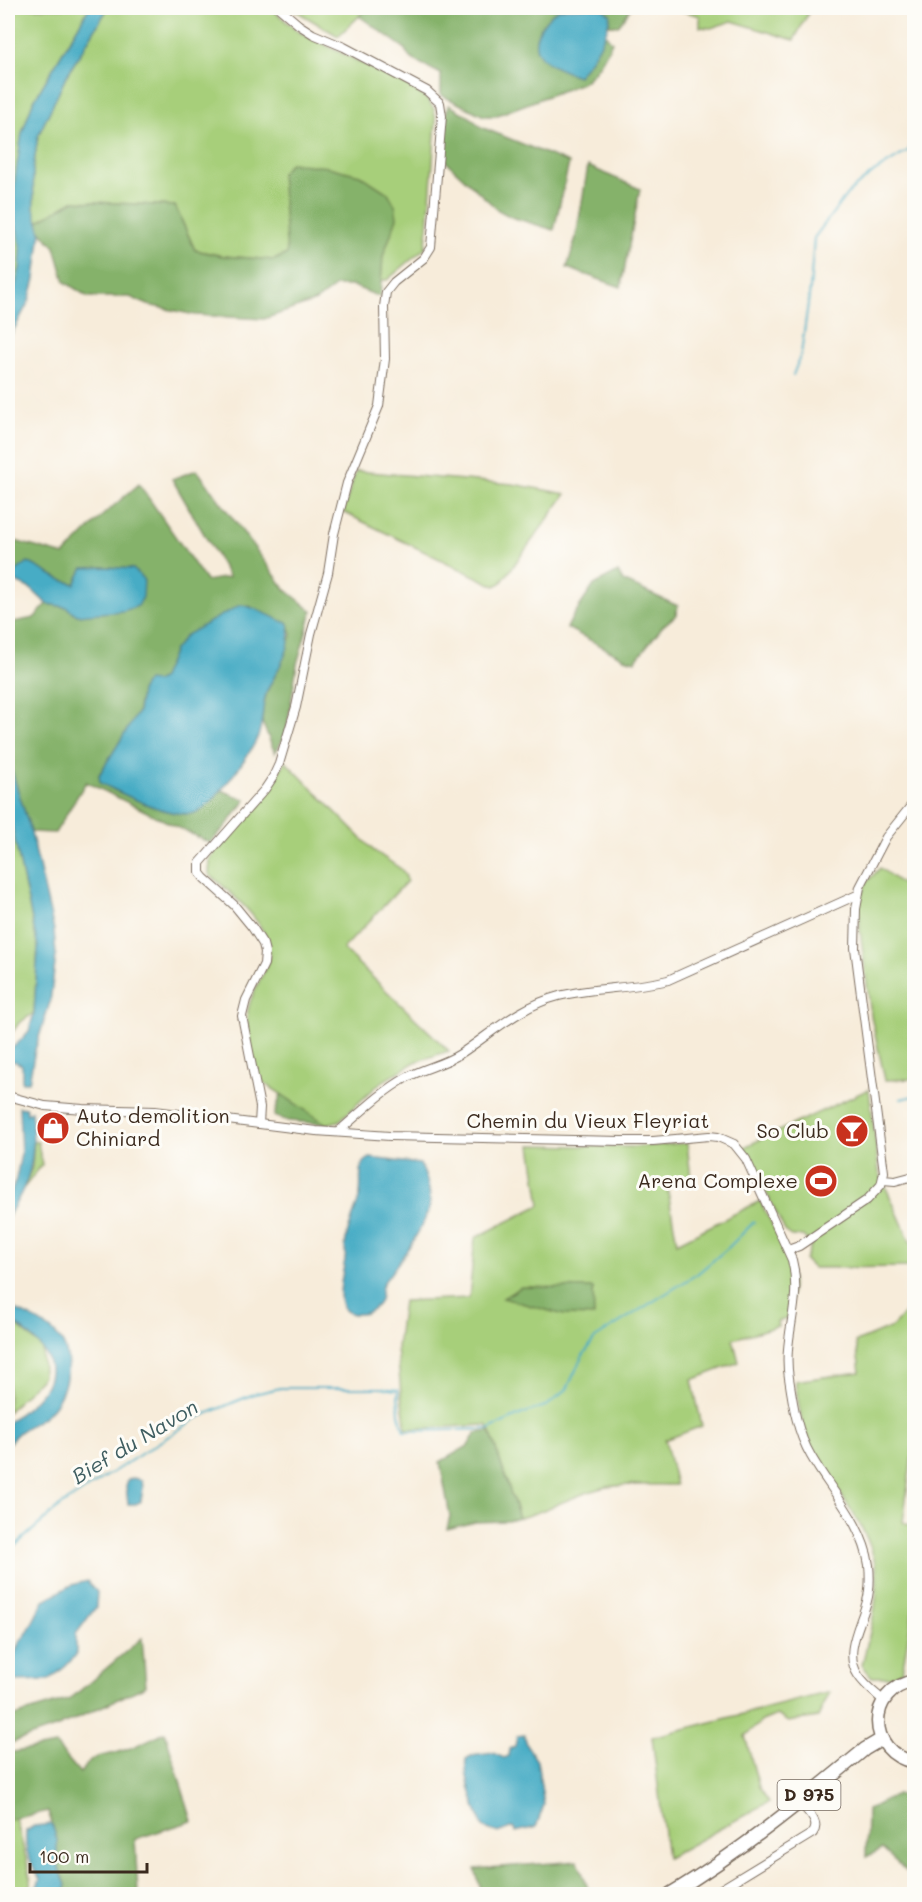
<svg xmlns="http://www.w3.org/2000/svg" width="922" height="1902" font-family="Mali,sans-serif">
  <rect width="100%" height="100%" fill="#fdfcf7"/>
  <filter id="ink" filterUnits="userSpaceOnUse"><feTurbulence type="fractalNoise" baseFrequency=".0167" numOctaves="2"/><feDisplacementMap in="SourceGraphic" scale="12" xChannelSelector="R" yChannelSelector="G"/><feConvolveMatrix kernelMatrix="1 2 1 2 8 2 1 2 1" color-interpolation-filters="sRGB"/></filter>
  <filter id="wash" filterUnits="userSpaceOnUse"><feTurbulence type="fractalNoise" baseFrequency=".008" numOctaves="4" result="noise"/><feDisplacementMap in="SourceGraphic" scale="24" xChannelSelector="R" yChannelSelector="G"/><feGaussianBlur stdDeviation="1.35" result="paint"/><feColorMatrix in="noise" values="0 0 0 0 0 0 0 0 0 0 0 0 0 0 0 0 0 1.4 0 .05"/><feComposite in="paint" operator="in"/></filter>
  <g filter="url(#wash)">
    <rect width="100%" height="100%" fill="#f7ecda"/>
    <!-- green -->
    <g fill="#a7cf7a" stroke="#717c4c" stroke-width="1.5">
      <path d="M8,8H89L33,102L22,133L15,178L14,200L15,220L21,249L20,268L11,301L8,306Z"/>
      <path d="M108,8H271L297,31L408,86L427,99L434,109L436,121L428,228L425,248L387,280H381C382,272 381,264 383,256C389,228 405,222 388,193L286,217L287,254L274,260L223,256L195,250L175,206L73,201L37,222L34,209L33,170L38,136L67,75Z"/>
      <path d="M291,8H368L338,36Z"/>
      <path d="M672,8H811L794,40L732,21L711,28L700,27V16Z"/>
      <path d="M356,471L513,484L566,494L501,583L495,586L343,512Z"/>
      <path d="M285,761L373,850L401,869L405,874L407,881L343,949L449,1051L415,1062L380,1083L339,1121L326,1124L258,1079C254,1060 244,1028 248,1010C251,993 262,978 268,963C279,931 230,892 209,874L210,858L271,787Z"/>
      <path d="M8,809L38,947L34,1013L19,1023L12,1033L8,1036Z"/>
      <path d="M880,868L914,893V1079L885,1080L871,1016L860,930L859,903L866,883Z"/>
      <path d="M869,1089L879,1172L914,1250V1267L813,1268L805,1260L811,1245L803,1236H792L785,1231L744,1147Z"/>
      <path d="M34,1141L38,1142L42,1165L23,1189L32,1167Z"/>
      <path d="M687,1143L691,1179L667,1186L677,1243L760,1201C772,1226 792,1255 792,1285C792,1296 790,1307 789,1318L777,1322L778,1326L733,1339L739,1362L692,1380L702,1426L665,1440L676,1485C652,1485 626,1483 602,1488C573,1495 548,1511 519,1518L490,1431L486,1425L406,1429L401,1394L397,1348L403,1301L469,1298L475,1238L540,1205L531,1145L635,1147Z"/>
      <path d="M914,1303V1440L903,1522L914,1526V1603L902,1672L891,1677H872L862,1665C869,1634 880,1601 876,1569C870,1526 836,1493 816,1456C802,1433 799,1407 795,1381L860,1372L856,1342L892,1327Z"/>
      <path d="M8,1318L42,1347L43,1376L8,1412Z"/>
      <path d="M830,1692L818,1717L788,1722L777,1715L762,1721L745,1736L759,1787L769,1802L667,1858L652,1737Z"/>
      <path d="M16,1819L31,1878L29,1891L19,1894H8V1820Z"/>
    </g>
    <!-- forest -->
    <g fill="#85b26a" stroke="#606e44" stroke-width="1.5">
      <path d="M368,8H598H579L589,62L605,33L612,42C604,59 597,72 582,83L495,116H484L441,95V74L410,58L404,48L359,16Z"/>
      <path d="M601,8H631L618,26L609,25L610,14Z"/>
      <path d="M449,105L470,117L481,127L569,163L554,230L511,217L498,210L442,158C444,147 444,112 449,105Z"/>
      <path d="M290,163L328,167L360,175L388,193L395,205L397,218L383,256L380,297L353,286H336L316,301L264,319L195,315L148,305L130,297H88L65,282L55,247L41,232L37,222L73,201L175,206L195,250L223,256L274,260L287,254L281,173Z"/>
      <path d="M588,166L640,189L621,287L567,268L576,237Z"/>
      <path d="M197,470L285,589L312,611L297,664L286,734L275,753L262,722L263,707L267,691L276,674L292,635L288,623L275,620L249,606L240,605L229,612L162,678L156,682L139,701L138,712L132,724L99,775L114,790L171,812L213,800L221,790L246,800L226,826L210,843L86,782L55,833L31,832L8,759V623L34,618L47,604L66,607L77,615L133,569L107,567L83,568L75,584L59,579L28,563L15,572L8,575V539L64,555L103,515L139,484L206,581L229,577L172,479Z"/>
      <path d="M618,572L623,581L678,606L676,615L662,627L635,661L624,658L567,628L572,618L594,585Z"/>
      <path d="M281,1094L326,1124L288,1121L274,1116Z"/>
      <path d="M521,1287L593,1288L594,1316L564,1315L503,1298Z"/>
      <path d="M490,1431L519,1518L508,1521L475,1522L447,1529L450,1516L440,1462L468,1446L476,1433Z"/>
      <path d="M142,1638L146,1686L58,1727L8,1744V1718L70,1699Z"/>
      <path d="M165,1732L192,1821L135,1839L138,1894H66V1885L57,1863V1840L48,1811L8,1820V1753L56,1745L80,1773C98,1748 102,1760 125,1750C139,1745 152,1738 165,1732Z"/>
      <path d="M897,1794L914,1800V1878L882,1849L866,1857L867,1810Z"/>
      <path d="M578,1861L590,1894H482L475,1869Z"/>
    </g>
    <!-- water -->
    <g fill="#46acc5" stroke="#406b72" stroke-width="1.5">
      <path d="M89,8H108L67,75L38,136L33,170L34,209L41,232L35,279L29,301L8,341V306L11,301L20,268L21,249L15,220L14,200L15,178L22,133L33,102Z"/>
      <path d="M601,8L610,14C608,37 593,58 578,76C554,68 523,56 541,27C545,21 551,13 558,10C568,6 590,8 601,8Z"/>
      <path d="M28,562L59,579L75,584L83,568L107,567L133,569L144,579L143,597L138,606L123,611L77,615L66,607L47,604L31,589L16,582L15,572Z"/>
      <path d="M240,605C257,606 272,619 288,623C296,646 276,671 267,691C261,706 264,721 258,736C252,752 211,809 195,813C169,819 124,794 100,783L99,775L138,712L141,691L147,681L156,682L162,678L174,650L186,635Z"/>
      <path d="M8,759L31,832L54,930L56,956L50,1002L35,1050L29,1082H22V1065L14,1061L8,1063V1051L19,1042L29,1031L34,1013L38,947L8,809Z"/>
      <path d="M19,1107L26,1108L27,1114L31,1111C34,1138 35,1164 23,1189C19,1199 12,1208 8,1218V1200L16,1179L21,1154Z"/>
      <path d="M370,1158L420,1164C426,1175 431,1191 430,1204C427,1224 397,1265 384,1282C379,1289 383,1297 378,1304C373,1310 367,1314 359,1314C329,1316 343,1277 345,1259C346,1255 345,1250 345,1246C346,1237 349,1227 352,1219C354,1211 359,1202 360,1193C362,1182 358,1172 364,1162Z"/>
      <path d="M8,1303L10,1307C42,1323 76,1334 66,1378C64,1389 58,1402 50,1411C37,1425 17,1427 8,1446V1422C31,1405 66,1381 42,1349C34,1337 19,1327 8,1318Z"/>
      <path d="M133,1478L142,1480L143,1488L141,1501L136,1504H128L126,1486L128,1480Z"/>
      <path d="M87,1581L97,1592L96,1607L76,1634V1655L66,1666L49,1680L13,1681L14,1656L19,1643L27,1633L44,1600L72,1585Z"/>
      <path d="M524,1735L528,1747L537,1761L544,1805L536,1827L516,1832L513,1827C494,1834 503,1835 483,1827C477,1813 463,1773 466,1759L471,1756L493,1753L504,1758L509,1756L510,1749L515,1746L517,1736Z"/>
      <path d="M52,1824L57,1840V1863L66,1885V1894H34L40,1879C30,1862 24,1852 26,1831L34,1826Z"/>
    </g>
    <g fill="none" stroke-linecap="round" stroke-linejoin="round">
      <!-- stream -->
      <g stroke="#46acc5" stroke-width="2">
        <path d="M793,375L801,354L810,289L814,238L847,194L874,172L908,151L914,142"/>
        <path d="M901,1099L914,1096"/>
        <path d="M8,1552L60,1506L197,1418L232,1403L254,1394L280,1388H381L398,1390L399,1414L404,1431L489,1429L522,1414L548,1405L567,1389L582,1357L595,1338L697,1274L729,1247L754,1222"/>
      </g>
    </g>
  </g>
  <g filter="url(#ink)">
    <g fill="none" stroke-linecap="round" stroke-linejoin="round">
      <!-- minor casing -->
      <g stroke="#7d6e60" stroke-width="10">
        <g id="minor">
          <path d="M8,1096L45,1106L83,1109L155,1111L316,1131L390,1136L622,1141H653L709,1136L718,1137L734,1144L746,1159L792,1260C803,1303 782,1337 789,1378C793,1405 797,1432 811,1456C831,1491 863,1524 869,1565C870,1576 870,1590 867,1601C861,1625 843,1652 858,1675C864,1685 875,1693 884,1701"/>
          <path d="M259,1124L260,1107L242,1016L246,1000L264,964L265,952L263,944L252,927L234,905L204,878L200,873V863L265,789L273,777L279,764L296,707L311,634L328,573L334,534L347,483L379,406L385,359L384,307L386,292L394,282L424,258L431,247L442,116L440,103L427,91L344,47L313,34L299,25L279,8"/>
          <path d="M338,1132C359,1114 381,1092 406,1078C423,1068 443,1065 460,1054C492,1033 520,1006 559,996C595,987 632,989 668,980L857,895"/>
          <path d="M883,1180L895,1181L914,1176"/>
          <path d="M788,1250L799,1246L867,1200L881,1185L884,1172L855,948L856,909L860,887L886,837L914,802"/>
          <path d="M713,1894L813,1833C821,1822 807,1812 800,1802"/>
        </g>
      </g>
      <!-- primary casing -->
      <g stroke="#7d6e60" stroke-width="15">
        <g id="primary">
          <path d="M914,1681C866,1690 866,1753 914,1762"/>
          <path d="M670,1894C740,1852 802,1801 865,1749L882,1739"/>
        </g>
      </g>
      <!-- minor -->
      <use href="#minor" stroke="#fff" stroke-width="8"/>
      <!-- primary -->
      <use href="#primary" stroke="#fff" stroke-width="12"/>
    </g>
  </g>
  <!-- icons -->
  <defs>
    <g id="shop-disc" transform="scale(1.725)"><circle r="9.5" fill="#c8321e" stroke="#fdfcf7"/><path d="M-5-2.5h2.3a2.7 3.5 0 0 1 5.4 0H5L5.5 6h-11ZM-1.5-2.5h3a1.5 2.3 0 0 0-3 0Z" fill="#fff"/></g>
    <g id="bar-disc" transform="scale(1.725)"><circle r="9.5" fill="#c8321e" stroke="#fdfcf7"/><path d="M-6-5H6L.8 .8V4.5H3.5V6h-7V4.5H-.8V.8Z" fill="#fff"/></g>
    <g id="stadium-disc" transform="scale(1.725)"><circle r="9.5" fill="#c8321e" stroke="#fdfcf7"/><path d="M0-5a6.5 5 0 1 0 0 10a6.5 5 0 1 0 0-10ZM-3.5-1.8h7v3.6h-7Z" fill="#fff"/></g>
  </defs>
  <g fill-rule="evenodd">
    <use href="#shop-disc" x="53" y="1128"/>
    <use href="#bar-disc" x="852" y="1131"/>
    <use href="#stadium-disc" x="821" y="1181"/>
  </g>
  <g text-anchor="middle" stroke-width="6" stroke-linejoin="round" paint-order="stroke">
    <!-- shield labels -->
    <rect fill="#fdfcf7" stroke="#75695f" stroke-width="1.5" x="777.5" y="1780" width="63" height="30" rx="4.5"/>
    <g font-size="18" font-weight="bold" fill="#3b2a1e">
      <text x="809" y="1801">D 975</text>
    </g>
    <!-- poi labels -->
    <g font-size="20" fill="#3b2a1e" stroke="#fdfcf7" text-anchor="end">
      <text x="76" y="1123" text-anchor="start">Auto demolition<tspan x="76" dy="23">Chiniard</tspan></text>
      <text x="829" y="1138">So Club</text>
      <text x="798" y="1188">Arena Complexe</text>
    </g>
    <!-- street labels -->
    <g font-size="20" fill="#3b2a1e" stroke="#fdfcf7">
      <text x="588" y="1128">Chemin du Vieux Fleyriat</text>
    </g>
    <!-- water labels -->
    <g font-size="21" font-style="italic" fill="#3f5e61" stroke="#fdfcf7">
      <text transform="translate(135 1442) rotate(-31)" y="7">Bief du Navon</text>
    </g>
  </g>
  <!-- margin -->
  <rect width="922" height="1902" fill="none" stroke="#fdfcf7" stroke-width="30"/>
  <!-- scale -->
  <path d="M30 1863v9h117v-9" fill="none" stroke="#3b2a1e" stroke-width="3"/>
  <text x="39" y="1863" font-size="18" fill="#3b2a1e" stroke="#fdfcf7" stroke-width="4.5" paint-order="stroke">100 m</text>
</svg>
